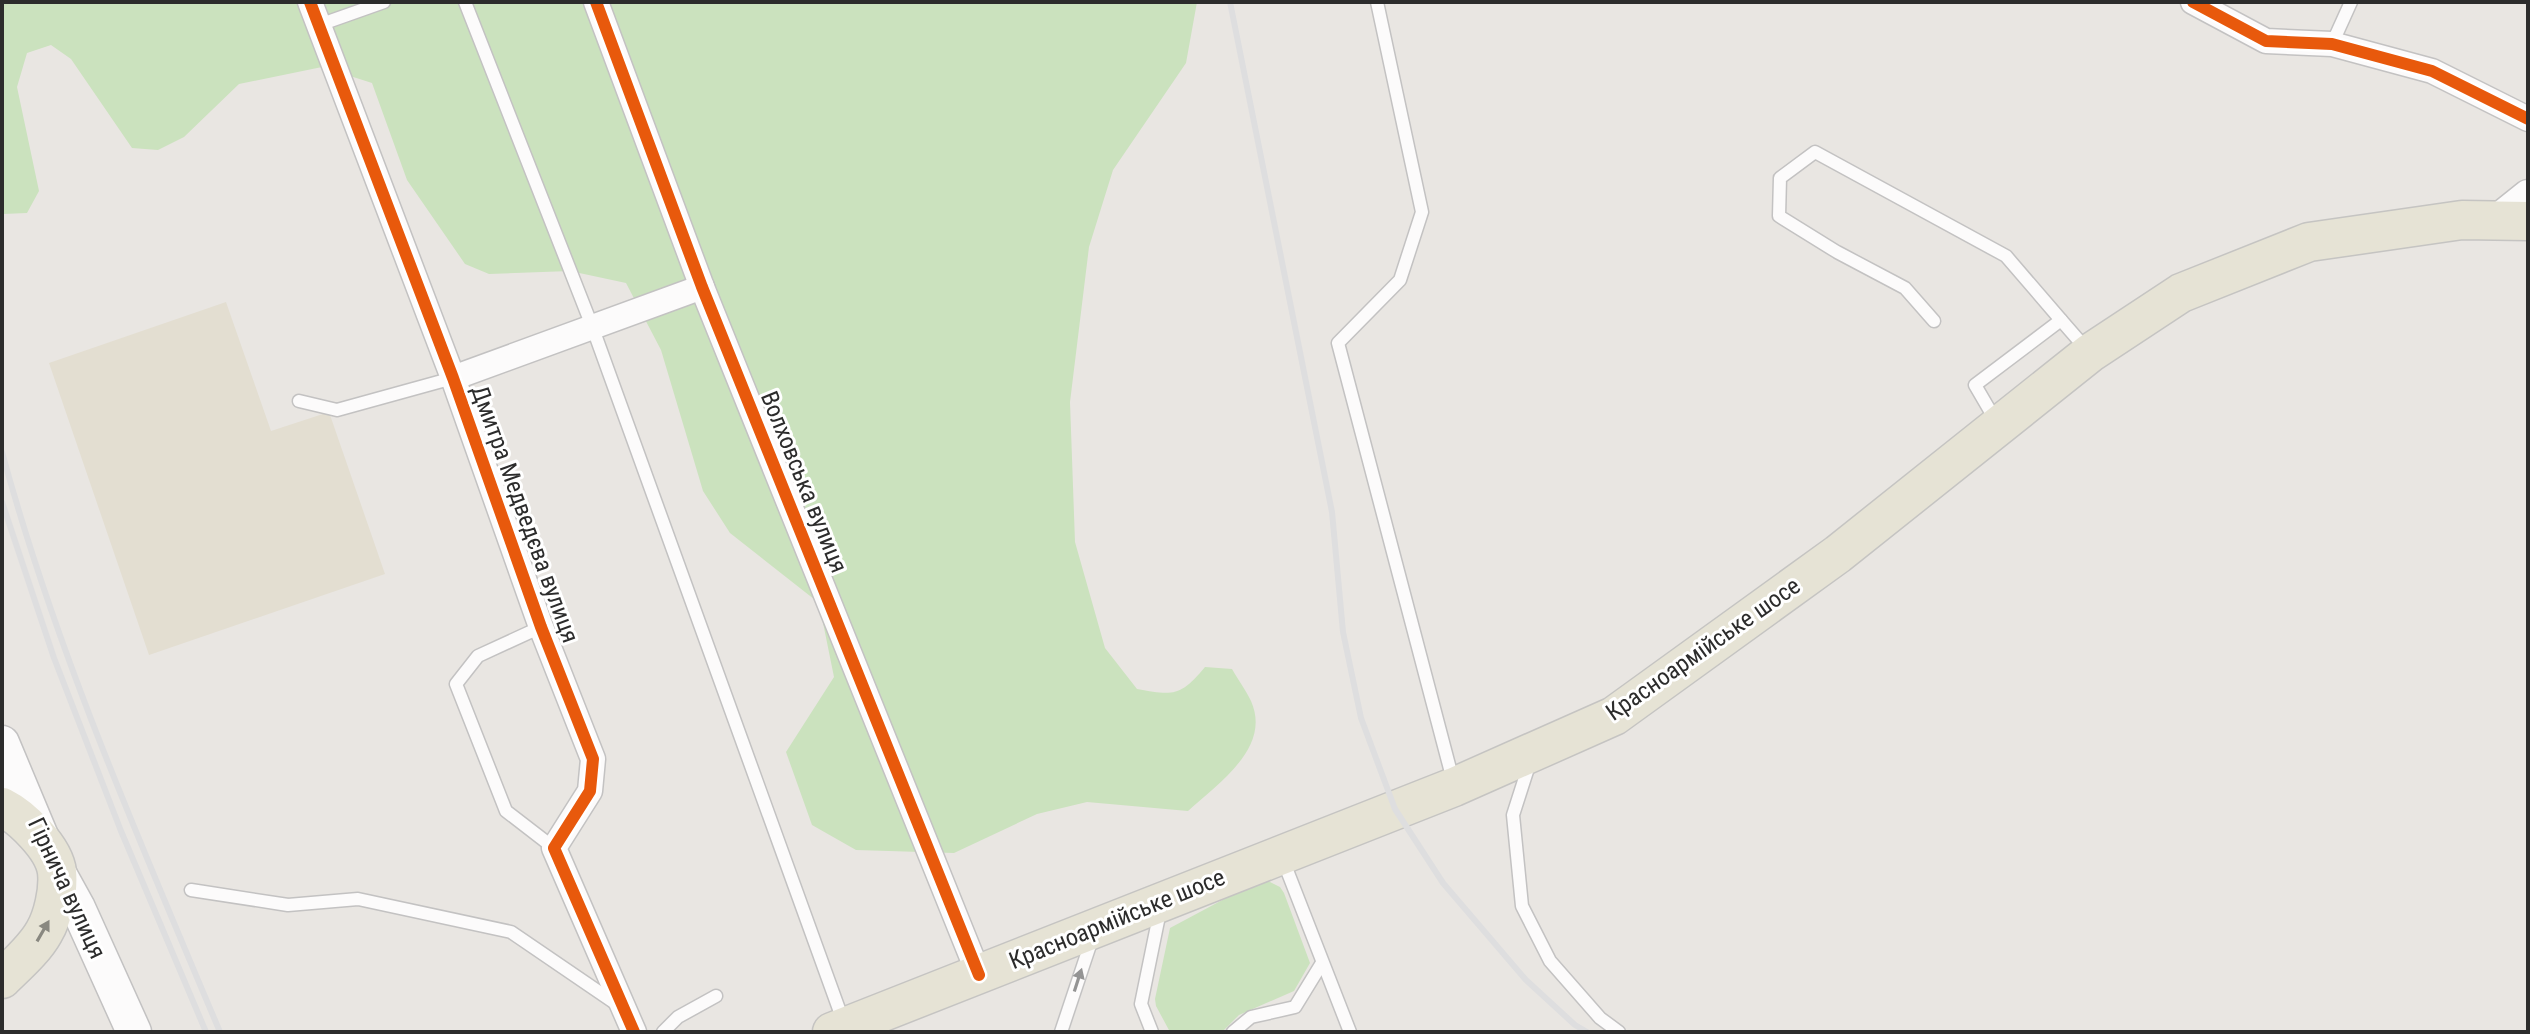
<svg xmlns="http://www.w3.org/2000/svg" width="2530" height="1034" font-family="'Roboto Condensed',sans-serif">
  <rect width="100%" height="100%" fill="#e9e6e2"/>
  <!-- education -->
  <path fill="#e3ded1" d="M226,302L271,431L329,412L385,574L149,655L49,363Z"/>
  <!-- green -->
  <g fill="#cbe2be">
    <path d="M2,2H1197L1186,63L1113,170L1089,247L1070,402L1075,542L1105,648L1137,689C1174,696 1181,696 1205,667L1232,669C1238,680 1246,690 1251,701C1272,748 1217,784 1188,811L1087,802L1037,814L954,853L856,850L812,825L786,752L834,677L819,603L730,533L703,491L661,350L626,283L570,271L489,274L465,264L407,180L372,83L322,67L239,84L184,137L158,150L132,148L71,59L51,45L27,53L17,87L39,191L27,213L3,214Z"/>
    <path d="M1266,880L1280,887L1284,893L1310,963L1294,991L1239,1015L1222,1032H1170L1156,1006L1155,999L1170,928L1243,889Z"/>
  </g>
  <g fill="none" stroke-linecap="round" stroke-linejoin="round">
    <!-- service casing -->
    <g stroke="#c3c2c2" stroke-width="15">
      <g id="service">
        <path d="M465,2L592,326L844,1023"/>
        <path d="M1377,2L1422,212L1400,280L1338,343L1454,784"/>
        <path d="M319,25L384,2"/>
        <path d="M2332,44L2351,2"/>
        <path d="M1934,321L1905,288L1837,252L1779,216L1780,178L1815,152L2006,256L2061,320"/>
        <path d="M299,401L337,410L453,378"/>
        <path d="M1996,421L1975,385L2061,320L2088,351"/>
        <path d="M541,627L478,656L456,684L506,811L554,848"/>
        <path d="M1530,762L1513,815L1522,906L1550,961L1600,1018L1619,1032"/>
        <path d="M1283,860L1350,1032"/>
        <path d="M191,890L288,905L358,899L511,932L618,1005"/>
        <path d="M663,1032L678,1017L716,996"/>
        <path d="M1061,1032L1093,936"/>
        <path d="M1152,1032L1141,1004L1160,911"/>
        <path d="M1233,1032L1251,1017L1295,1007L1322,963"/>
      </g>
    </g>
    <!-- minor casing -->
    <g stroke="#c3c2c2" stroke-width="27">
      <g id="minor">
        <path d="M310,2L453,378L541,627L593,759L590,791L554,848L634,1032"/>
        <path d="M596,2L702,287L979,975"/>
        <path d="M2193,2L2266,41L2332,44L2432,71L2528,119"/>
        <path d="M453,378L702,287"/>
      </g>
    </g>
    <!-- tertiary casing -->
    <g stroke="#c3c2c2" stroke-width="33">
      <path id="tertiary" d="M2498,219L2528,195"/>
    </g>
    <!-- secondary casing -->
    <g stroke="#c3c2c2" stroke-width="37">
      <g id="secondary">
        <path d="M2,743L43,841"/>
        <path d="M57,870L78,908L134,1032"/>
      </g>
    </g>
    <!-- primary casing -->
    <g stroke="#c5c4c2" stroke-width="41">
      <g id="primary">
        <path d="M2,807C22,817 54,848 57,872C59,890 53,917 44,932C34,950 16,965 2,979"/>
        <path d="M832,1032L1454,787L1614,716L1838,554L2090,353L2181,293L2309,242L2462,220L2528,221"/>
      </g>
    </g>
    <!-- service -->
    <use href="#service" stroke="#fcfbfb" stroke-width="12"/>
    <!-- minor -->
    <use href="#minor" stroke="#fcfbfb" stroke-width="24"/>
    <!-- tertiary -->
    <use href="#tertiary" stroke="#fcfbfb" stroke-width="30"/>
    <!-- secondary -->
    <use href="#secondary" stroke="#fcfbfb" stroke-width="34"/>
    <!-- primary -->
    <use href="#primary" stroke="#e6e3d5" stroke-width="38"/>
    <!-- rail -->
    <g stroke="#dededf" stroke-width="6">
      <path d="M1230,2L1332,512L1343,632L1361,718L1395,809L1443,883L1526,980L1575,1025L1587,1032"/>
      <path d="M2,452C56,651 140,842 220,1032"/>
      <path d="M2,502L54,658L121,831L206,1032"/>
    </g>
    <!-- cycleway casing -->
    <g stroke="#fff" stroke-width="17">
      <g id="cycleway">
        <path d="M310,2L453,378L541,627L593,759L590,791L554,848L634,1032"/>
        <path d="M596,2L702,287L979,975"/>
        <path d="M2193,2L2266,41L2332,44L2432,71L2528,119"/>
      </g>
    </g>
    <!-- cycleway -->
    <use href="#cycleway" stroke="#e8590c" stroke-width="12"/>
  </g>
  <!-- one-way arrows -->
  <defs><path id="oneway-solid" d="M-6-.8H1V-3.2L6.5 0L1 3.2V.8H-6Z" transform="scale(2)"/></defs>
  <use fill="#898880" href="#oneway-solid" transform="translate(43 931) rotate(-60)"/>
  <use fill="#949494" href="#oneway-solid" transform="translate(1078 980) rotate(-72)"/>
  <g text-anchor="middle" stroke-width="6" stroke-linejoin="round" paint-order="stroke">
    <!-- street labels -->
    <g font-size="24" fill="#2c2c2c" stroke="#fff">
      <text transform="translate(804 482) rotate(68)" y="8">Волховська вулиця</text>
      <text transform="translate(525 514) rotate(70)" y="8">Дмитра Медведєва вулиця</text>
      <text transform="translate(1703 649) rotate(-35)" y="8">Красноармійське шосе</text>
      <text transform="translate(67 888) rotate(65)" y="8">Гірнича вулиця</text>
      <text transform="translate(1117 919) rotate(-22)" y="8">Красноармійське шосе</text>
    </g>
  </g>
  <!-- border -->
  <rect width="2530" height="1034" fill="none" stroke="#2c2c2c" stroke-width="8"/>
</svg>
